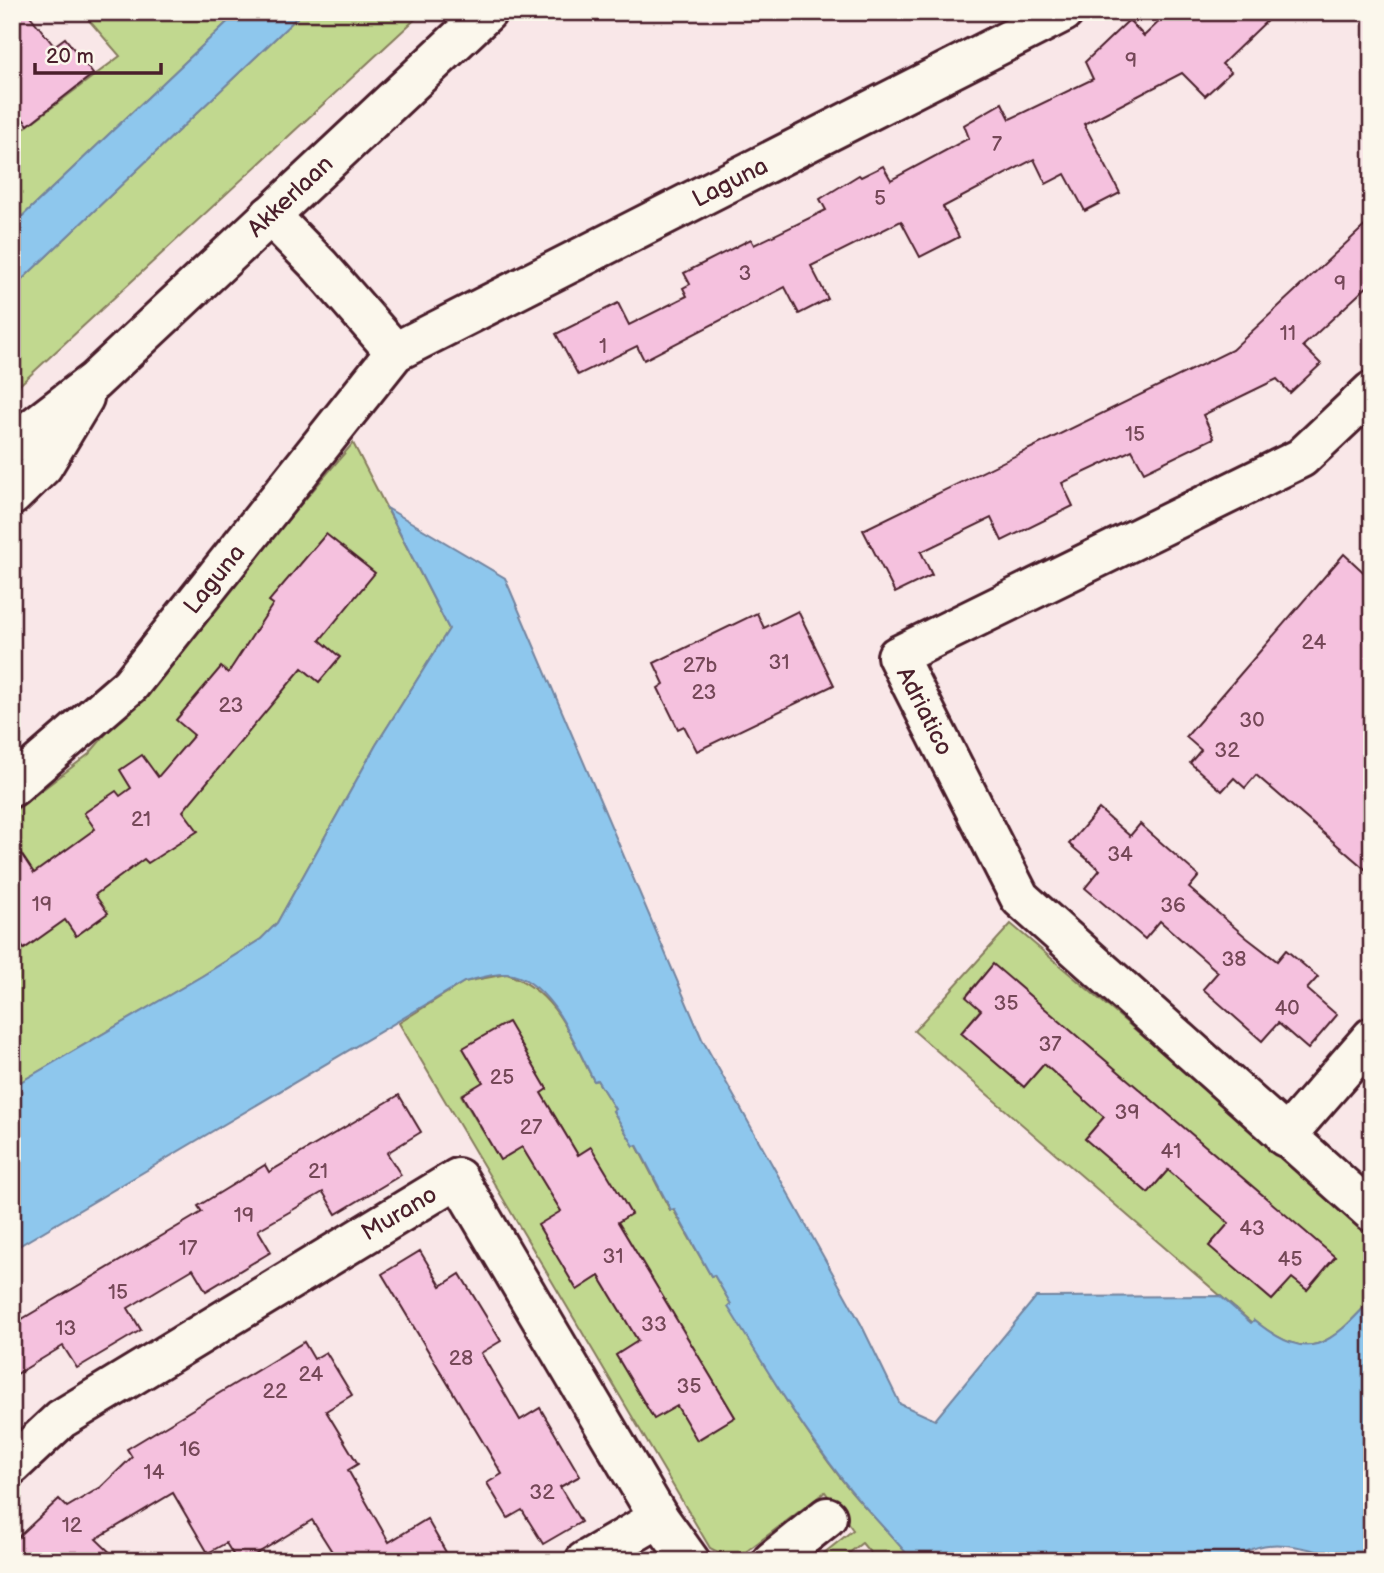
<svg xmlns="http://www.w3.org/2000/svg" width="1384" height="1573" font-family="'Balsamiq Sans',sans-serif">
  <rect width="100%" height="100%" fill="#f9e7e8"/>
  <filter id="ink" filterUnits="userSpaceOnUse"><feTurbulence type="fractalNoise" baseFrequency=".0143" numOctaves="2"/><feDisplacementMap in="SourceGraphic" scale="14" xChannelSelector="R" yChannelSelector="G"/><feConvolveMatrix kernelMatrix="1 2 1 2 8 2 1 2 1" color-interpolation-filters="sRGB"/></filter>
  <g filter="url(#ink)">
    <!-- green -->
    <g fill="#c1d88f" stroke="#867c5d" stroke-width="2" fill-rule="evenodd">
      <path d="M93,12H238L12,226V127L18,133L120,56L87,18Z"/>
      <path d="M303,12H423L12,392V289Z"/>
      <path d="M353,443L449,629L376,745L277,923L261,939L202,976L12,1087V813L89,754Z"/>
      <path d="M1011,924L1372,1231V1299C1330,1344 1310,1366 1254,1320L1252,1323L914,1031ZM993,965L1058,1076L1044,1064L1024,1087L961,1033L981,1009L966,996ZM1104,1117L1211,1151L1183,1183L1168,1170L1148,1193L1085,1139ZM1242,1178L1335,1257L1307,1290L1292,1278L1272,1300L1209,1246L1229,1223L1214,1210Z"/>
      <path d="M507,974C557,992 571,1038 594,1081L597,1080L615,1109L613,1111L634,1146L636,1144L670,1210L673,1209L711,1276L714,1275L731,1304L729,1307C764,1365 798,1423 842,1480C864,1508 890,1533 913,1561H877L862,1543L839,1561H814L853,1530L825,1492L739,1557L723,1555L710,1548L399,1023L464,982ZM507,1022L547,1089L541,1093L578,1155L628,1210L630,1214L618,1222L735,1417L698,1440L677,1406L654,1419L616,1355L638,1341L599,1276L576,1289L558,1257L561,1211L522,1147L500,1160L461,1095L483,1082L463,1048Z"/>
    </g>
    <!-- water -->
    <g fill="#8ec7ed" stroke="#73849f" stroke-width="2">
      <path d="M238,12H303L12,289V226Z"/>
      <path d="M387,508L505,578L702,1039L861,1324L900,1404L935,1420L1036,1297L1220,1296L1251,1323L1254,1320C1310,1366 1330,1344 1372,1299V1561C1323,1561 1276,1524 1232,1561H913C890,1533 864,1508 842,1479C798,1423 764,1365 728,1307L731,1304L714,1275L711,1276L674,1209L671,1210L637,1145L634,1146L613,1111L615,1109L597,1080L594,1081C577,1049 551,978 507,974C493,973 477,979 464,982L12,1250V1087L202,976L261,939L277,923L376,745L449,629Z"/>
    </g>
    <!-- building -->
    <g fill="#f5c1de" stroke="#4a1f2b" stroke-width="2">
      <path d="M12,12H27L54,46L65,38L93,74L28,125L12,106Z"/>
      <path d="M1169,12H1276L1222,64L1231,72L1205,96L1182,73L1084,124L1120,193L1085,211L1065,174L1046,184L1034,159L943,207L959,237L920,257L901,221L811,266L828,299L799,314L785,287L644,360L637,346L578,375L556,334L618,303L629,325L687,296L683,288L690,284L684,273L751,239L754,245L826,210L820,199L859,175L861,177L883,166L891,180L969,138L964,125L1002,103L1010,119L1093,79L1085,62L1129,20L1144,36Z"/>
      <path d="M1372,219V282L1303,346L1321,364L1290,393L1277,379L1203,415L1214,438L1144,472L1132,450L1062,483L1073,506L1002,541L991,518L921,552L932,575L895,593L863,530L1232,350Z"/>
      <path d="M326,534L375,573L320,640L340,657L319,682L302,668L183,811L198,831L148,863L144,859L95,895L108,913L76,936L65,920L24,949L12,932V840L34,873L95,829L84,813L116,791L120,796L131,788L120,770L142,755L158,777L194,735L176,720L221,667L228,673L273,604L269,601Z"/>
      <path d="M1344,554L1372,580V875L1256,775L1245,788L1234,778L1222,791L1190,763L1201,750L1186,737Z"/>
      <path d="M798,611L834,685L697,751L684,726L678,729L658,688L664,684L654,663L757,613L764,628Z"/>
      <path d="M1099,809L1130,836L1140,824L1199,876L1189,888L1247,938L1277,961L1286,950L1318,977L1307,989L1337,1015L1308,1049L1278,1023L1262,1041L1203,989L1218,972L1160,921L1145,939L1085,888L1100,870L1069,844Z"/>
      <path d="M993,964L1335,1257L1307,1290L1292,1278L1272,1300L1209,1246L1229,1223L1168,1170L1148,1193L1085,1139L1104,1117L1044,1064L1024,1087L961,1033L981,1010L966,997Z"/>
      <path d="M508,1022L547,1089L541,1093L578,1155L591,1147L623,1200L631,1214L618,1222L735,1417L697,1440L677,1406L654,1419L616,1355L638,1341L619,1309L599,1276L577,1290L538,1225L561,1211L522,1147L500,1160L462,1095L483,1082L463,1048Z"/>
      <path d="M399,1095L421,1132L387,1153L401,1175L336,1214L323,1192L291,1211L258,1230L271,1252L206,1291L193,1269L161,1288L128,1308L141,1330L77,1368L63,1346L12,1377V1325L202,1212L198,1206L265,1165L269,1172Z"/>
      <path d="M420,1251L441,1286L460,1274L501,1341L481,1353L520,1420L540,1408L580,1476L560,1487L581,1522L543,1544L522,1510L508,1518L487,1483L502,1474L382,1274Z"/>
      <path d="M304,1342L314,1359L326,1352L352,1395L326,1411L358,1464L348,1470L389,1542L427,1519L451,1561H338L312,1520L245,1561H237L226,1543L208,1553L173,1493L96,1539L119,1561H12V1543L59,1499L67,1507L101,1487L132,1457L127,1449Z"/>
    </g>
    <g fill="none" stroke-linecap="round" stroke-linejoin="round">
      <!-- minor casing -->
      <g stroke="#4a1f2b" stroke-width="44">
        <g id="minor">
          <path d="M270,215L320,266L395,352"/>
          <path d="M1372,391L1301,458L897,656L1020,898L1372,1212"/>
          <path d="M12,444L94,381L487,12"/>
          <path d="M12,496L43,466L84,398"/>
          <path d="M12,787L130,685L395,352L1064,12"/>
          <path d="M1285,1137L1372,1037"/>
          <path d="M12,1465L61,1419L458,1178L659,1518L690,1561"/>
          <path d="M585,1561L659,1518"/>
          <path d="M772,1561L827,1517"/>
        </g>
      </g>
      <!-- minor -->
      <use href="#minor" stroke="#fbf7ec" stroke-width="38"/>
    </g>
  </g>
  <g text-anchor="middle" stroke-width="5" stroke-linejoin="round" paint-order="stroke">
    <!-- number labels -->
    <g font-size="21" fill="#754858">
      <text x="1131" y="67">9</text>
      <text x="997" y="151">7</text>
      <text x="880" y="205">5</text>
      <text x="745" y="280">3</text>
      <text x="1340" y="290">9</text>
      <text x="1288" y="340">11</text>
      <text x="603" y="353">1</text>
      <text x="1135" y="441">15</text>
      <text x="1314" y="649">24</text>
      <text x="779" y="669">31</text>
      <text x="700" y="672">27b</text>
      <text x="704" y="699">23</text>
      <text x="231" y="712">23</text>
      <text x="1252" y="727">30</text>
      <text x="1227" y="757">32</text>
      <text x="141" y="826">21</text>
      <text x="1120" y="861">34</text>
      <text x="42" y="911">19</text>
      <text x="1173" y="912">36</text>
      <text x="1234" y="966">38</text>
      <text x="1006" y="1010">35</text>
      <text x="1287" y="1015">40</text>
      <text x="1050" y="1051">37</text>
      <text x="502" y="1084">25</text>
      <text x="1127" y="1119">39</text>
      <text x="531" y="1134">27</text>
      <text x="1171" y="1158">41</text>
      <text x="318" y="1178">21</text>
      <text x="244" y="1222">19</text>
      <text x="1252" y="1235">43</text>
      <text x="188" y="1255">17</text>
      <text x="613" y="1263">31</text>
      <text x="1290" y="1266">45</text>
      <text x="118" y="1299">15</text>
      <text x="654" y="1331">33</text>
      <text x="66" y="1335">13</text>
      <text x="461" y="1365">28</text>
      <text x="311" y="1381">24</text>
      <text x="689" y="1393">35</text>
      <text x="275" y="1398">22</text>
      <text x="190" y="1456">16</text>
      <text x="154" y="1479">14</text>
      <text x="542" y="1499">32</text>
      <text x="72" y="1532">12</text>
    </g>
    <!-- street labels -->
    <g font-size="24" fill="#4a1f2b" stroke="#fbf7ec">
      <text transform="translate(730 182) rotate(-27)" y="8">Laguna</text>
      <text transform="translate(290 196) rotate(-43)" y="8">Akkerlaan</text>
      <text transform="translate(214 579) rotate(-51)" y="8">Laguna</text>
      <text transform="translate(925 711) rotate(63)" y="8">Adriatico</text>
      <text transform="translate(399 1213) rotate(-31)" y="8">Murano</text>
    </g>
  </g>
  <!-- margin -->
  <rect width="1384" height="1573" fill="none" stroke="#fbf7ec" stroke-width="42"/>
  <rect x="21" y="21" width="1342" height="1531" fill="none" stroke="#4a1f2b" stroke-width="2.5" filter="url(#ink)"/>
  <!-- scale -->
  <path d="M35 63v10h126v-10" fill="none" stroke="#4a1f2b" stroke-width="3.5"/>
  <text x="46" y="63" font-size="21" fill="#4a1f2b" stroke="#fbf7ec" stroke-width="5" paint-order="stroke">20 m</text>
</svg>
